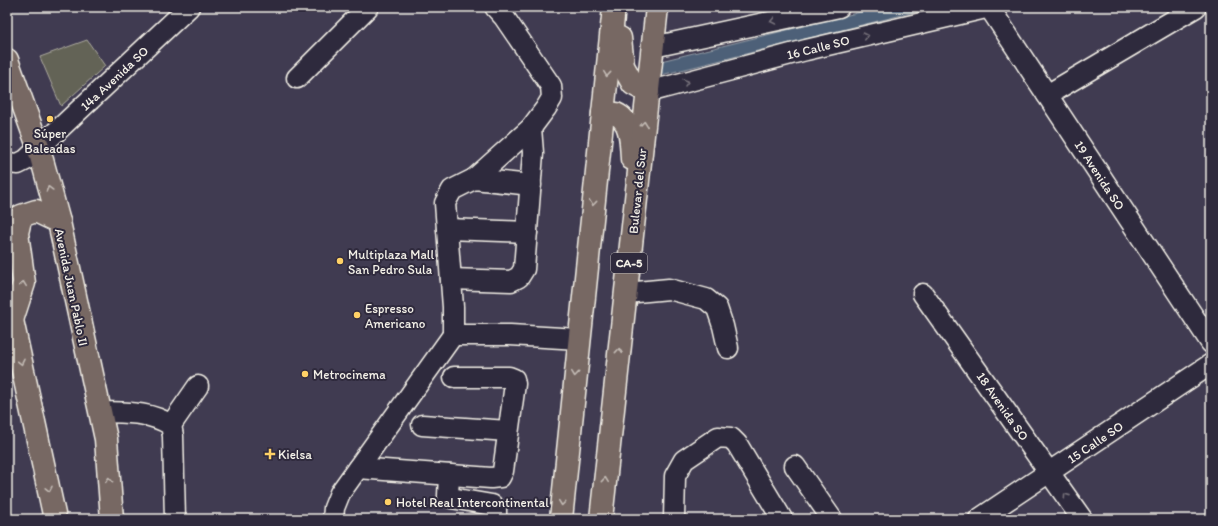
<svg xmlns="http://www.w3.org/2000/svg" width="1218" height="526" font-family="Itim,sans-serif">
  <rect width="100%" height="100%" fill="#403b51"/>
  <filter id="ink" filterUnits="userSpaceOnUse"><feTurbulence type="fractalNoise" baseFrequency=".025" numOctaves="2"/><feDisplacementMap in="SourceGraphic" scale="8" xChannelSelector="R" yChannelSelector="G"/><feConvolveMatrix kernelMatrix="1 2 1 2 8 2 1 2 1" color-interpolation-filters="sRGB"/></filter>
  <g filter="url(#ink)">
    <!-- green -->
    <path fill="#646456" stroke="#acaa9f" d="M87,40L105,66L61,106L40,57Z"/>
    <!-- water -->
    <path fill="#4d6178" stroke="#909ba5" d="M881,7H934L661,75V61Z"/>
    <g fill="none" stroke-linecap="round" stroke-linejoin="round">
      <!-- minor casing -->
      <g stroke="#f4f1e8" stroke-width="23">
        <g id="minor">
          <path d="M989,7L1211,343"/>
          <path d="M653,47L839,7"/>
          <path d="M297,78L368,7"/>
          <path d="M648,92L806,50L990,7"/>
          <path d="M1047,95L1196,7"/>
          <path d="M7,163L18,164L26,160L189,7"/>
          <path d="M474,179L531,128L546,108L552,98L551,86L504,17L495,7"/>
          <path d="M447,229L527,232"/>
          <path d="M451,279L511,281L519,277L524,269L533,153L531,128"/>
          <path d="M626,293L669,289L706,299L717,308L723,326L728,348"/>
          <path d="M923,294L1082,519"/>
          <path d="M453,335V307L445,203L452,190L474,179L531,185"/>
          <path d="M100,412C126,413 148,411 171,425L173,436L175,519"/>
          <path d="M171,425L198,386"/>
          <path d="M422,425L508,431"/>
          <path d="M795,466L832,519"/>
          <path d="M358,468L491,478L500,477L503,471L515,384L514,379L509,377H454"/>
          <path d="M449,475L448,496L451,498L492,505L496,509V519"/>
          <path d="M333,519L334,508L340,493L453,335H510L579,339"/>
          <path d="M674,519L675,476L684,460L718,437L731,438L737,444L782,519"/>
          <path d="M979,519L1211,364"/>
        </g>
      </g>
      <!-- highway casing -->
      <g stroke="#f4f1e8" stroke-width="25">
        <g id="highway">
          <path d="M620,38L623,66L633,84L648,92"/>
          <path d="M7,60L39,149L59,222L106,439L112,519"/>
          <path d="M603,113C607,114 612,113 616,114C632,121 631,144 632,159"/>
          <path d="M7,297L55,519"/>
          <path d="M12,320L24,283L17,233L21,216L36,211L59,222"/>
          <path d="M561,519L614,7"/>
          <path d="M601,519L657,7"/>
        </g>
      </g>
      <!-- minor -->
      <use href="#minor" stroke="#2f2a3d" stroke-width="20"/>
      <!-- highway -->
      <use href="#highway" stroke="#776864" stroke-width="22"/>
    </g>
    <!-- one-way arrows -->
    <defs><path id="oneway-chevron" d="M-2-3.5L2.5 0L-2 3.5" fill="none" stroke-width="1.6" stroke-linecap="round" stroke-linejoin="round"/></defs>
    <g stroke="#747079">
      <use href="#oneway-chevron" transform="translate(773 21) rotate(168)"/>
      <use href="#oneway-chevron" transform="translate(866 36) rotate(-13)"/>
      <use href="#oneway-chevron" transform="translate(686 82) rotate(-15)"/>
      <use href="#oneway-chevron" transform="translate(1066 496) rotate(-125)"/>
    </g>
    <g stroke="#c2bab3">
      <use href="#oneway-chevron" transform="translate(607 74) rotate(96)"/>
      <use href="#oneway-chevron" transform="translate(644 124) rotate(-84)"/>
      <use href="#oneway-chevron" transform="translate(49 189) rotate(-105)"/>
      <use href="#oneway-chevron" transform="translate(593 203) rotate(96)"/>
      <use href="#oneway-chevron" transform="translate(23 284) rotate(-84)"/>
      <use href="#oneway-chevron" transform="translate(619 351) rotate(-84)"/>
      <use href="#oneway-chevron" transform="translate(21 362) rotate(78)"/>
      <use href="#oneway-chevron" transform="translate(575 374) rotate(96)"/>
      <use href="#oneway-chevron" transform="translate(109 480) rotate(-95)"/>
      <use href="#oneway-chevron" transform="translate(605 480) rotate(-84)"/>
      <use href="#oneway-chevron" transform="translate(49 489) rotate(78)"/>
      <use href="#oneway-chevron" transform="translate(562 503) rotate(96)"/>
    </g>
  </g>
  <!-- markers -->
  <g fill="#ffd166" stroke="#2f2a3d" stroke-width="1.5">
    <circle cx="50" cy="119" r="4"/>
    <circle cx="340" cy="261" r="4"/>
    <circle cx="357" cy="315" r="4"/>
    <circle cx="305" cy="374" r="4"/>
    <path d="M268 448h4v4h4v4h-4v4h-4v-4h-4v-4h4z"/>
    <circle cx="388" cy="502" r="4"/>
  </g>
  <g text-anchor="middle" stroke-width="4" stroke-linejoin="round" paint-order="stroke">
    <!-- shield labels -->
    <rect fill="#2f2a3d" stroke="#b9b5b5" stroke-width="1" x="611" y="253" width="36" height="20" rx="3"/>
    <g font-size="12" font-weight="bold" fill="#f4f1e8">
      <text x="629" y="267">CA-5</text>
    </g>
    <!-- street labels -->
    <g font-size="13" fill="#f4f1e8" stroke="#2f2a3d">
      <text transform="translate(818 47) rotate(-14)" y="5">16 Calle SO</text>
      <text transform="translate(114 78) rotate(-43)" y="5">14a Avenida SO</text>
      <text transform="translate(1100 175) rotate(57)" y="5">19 Avenida SO</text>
      <text transform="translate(637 191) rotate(-84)" y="5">Bulevar del Sur</text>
      <text transform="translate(72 287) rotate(78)" y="5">Avenida Juan Pablo II</text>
      <text transform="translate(1003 406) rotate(55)" y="5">18 Avenida SO</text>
      <text transform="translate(1095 442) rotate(-34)" y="5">15 Calle SO</text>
    </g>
    <!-- poi labels -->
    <g font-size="13" fill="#f4f1e8" stroke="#2f2a3d" text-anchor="start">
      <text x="50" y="138" text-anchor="middle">Súper<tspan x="50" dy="15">Baleadas</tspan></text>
      <text x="348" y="259">Multiplaza Mall<tspan x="348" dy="15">San Pedro Sula</tspan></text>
      <text x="365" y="313">Espresso<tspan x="365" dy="15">Americano</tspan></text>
      <text x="313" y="379">Metrocinema</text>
      <text x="278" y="459">Kielsa</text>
      <text x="396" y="507">Hotel Real Intercontinental</text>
    </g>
  </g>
  <!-- margin -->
  <rect width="1218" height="526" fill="none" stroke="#2f2a3d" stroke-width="24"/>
  <rect x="12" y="12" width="1194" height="502" fill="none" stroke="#f4f1e8" stroke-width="1.5" filter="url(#ink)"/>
</svg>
